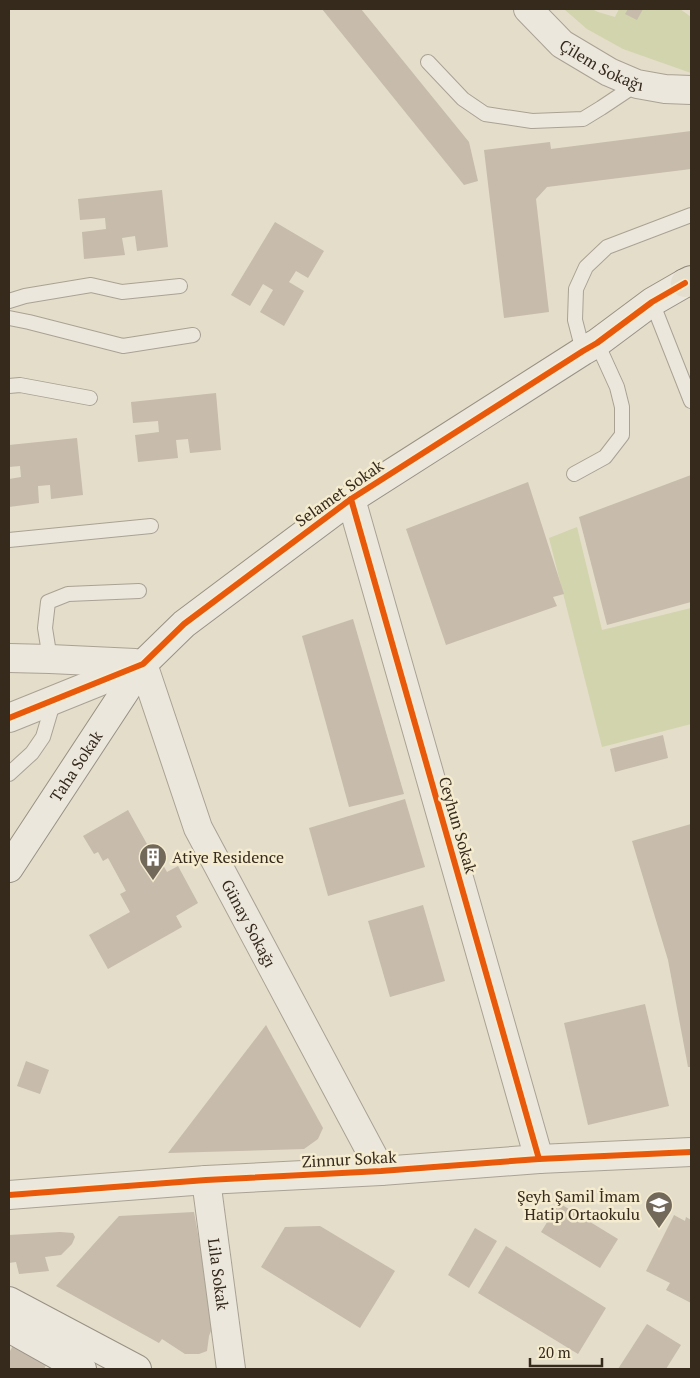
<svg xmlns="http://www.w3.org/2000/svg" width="700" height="1378" font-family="'PT Serif',serif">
  <rect width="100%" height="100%" fill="#e4ddca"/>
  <!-- green -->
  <g fill="#d1d4ac">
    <path d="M564,9H592L598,12L615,17L619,9H680L691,17V73L623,49L587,29Z"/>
    <path d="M577,527L602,630L691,608V724L602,747L549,538Z"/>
  </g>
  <!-- building -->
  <g fill="#c7bbab">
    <path d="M322,9H361L469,142L478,181L464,185Z"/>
    <path d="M628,9H643L637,20L625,14Z"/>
    <path d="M691,131V169L547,187L536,199L549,312L504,318L484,150L550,142L551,149Z"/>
    <path d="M162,190L168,247L137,251L135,236L122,238L125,255L84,259L82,232L106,229L105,218L80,220L78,199Z"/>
    <path d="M275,222L324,251L308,278L296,271L289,282L304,291L284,326L260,312L273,290L263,284L250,306L231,295Z"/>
    <path d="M216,393L221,450L190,453L188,439L176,440L178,458L138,462L135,435L159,432L158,421L133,423L131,402Z"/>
    <path d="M77,438L83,495L51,499L50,485L38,486L39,503L9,507V479L21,477L20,466L9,467V445Z"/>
    <path d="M691,475V602L607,625L579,517Z"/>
    <path d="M528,482L564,594L553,597L557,606L446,645L406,529Z"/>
    <path d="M353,619L404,794L349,807L302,636Z"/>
    <path d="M663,735L668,758L615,772L610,749Z"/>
    <path d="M405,799L425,867L328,896L309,828Z"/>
    <path d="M128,810L147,844L151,843L167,872L178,866L198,903L176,916L182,927L108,969L89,935L130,912L120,894L126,891L108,858L103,861L98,852L94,854L83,836Z"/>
    <path d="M691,824V1067H688L668,960L632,841Z"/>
    <path d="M423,905L445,981L390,997L368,921Z"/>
    <path d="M645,1004L669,1106L588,1125L564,1023Z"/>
    <path d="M266,1025L323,1128L318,1139L304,1149L168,1153Z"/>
    <path d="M26,1061L49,1070L40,1094L17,1086Z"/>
    <path d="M559,1203L618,1239L600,1268L541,1232Z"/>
    <path d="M194,1212L214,1323L209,1336L207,1351L199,1354H185L162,1339L159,1343L56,1286L119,1216Z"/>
    <path d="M674,1215L685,1221L686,1217L691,1220V1303L666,1290L670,1283L646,1271Z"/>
    <path d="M320,1226L395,1271L360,1328L261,1267L285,1227Z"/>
    <path d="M475,1228L497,1241L469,1288L448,1275Z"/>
    <path d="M60,1232L73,1233L75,1237L72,1244L61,1255L45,1257L49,1271L19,1274L16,1262L9,1263V1235Z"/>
    <path d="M506,1246L606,1308L578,1354L478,1293Z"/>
    <path d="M647,1324L681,1345L666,1369H618Z"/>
    <path d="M16,1340L50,1358L44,1369H9V1353Z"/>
  </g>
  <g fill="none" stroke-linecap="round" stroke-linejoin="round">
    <!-- lane casing -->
    <g stroke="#a9a294" stroke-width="16">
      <g id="lane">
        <path d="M428,62L463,99L485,114L532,121L583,119L601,108L637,84"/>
        <path d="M9,301L25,296L91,285L122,292L180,286"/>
        <path d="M652,302L691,401"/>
        <path d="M9,318L29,322L123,346L193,335"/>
        <path d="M583,351L575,320L576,289L586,267L607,247L691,215"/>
        <path d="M9,386L20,385L90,398"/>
        <path d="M574,474L605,457L622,435V407L617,387L597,343"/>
        <path d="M9,540L151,526"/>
        <path d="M50,659L45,628L48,602L68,594L139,591"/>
        <path d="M9,774L32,753L43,737L54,700"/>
      </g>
    </g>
    <!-- street casing -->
    <g stroke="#a9a294" stroke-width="30">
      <g id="street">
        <path id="s1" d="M528,9L562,44L609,72L637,84L665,89L691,90"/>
        <path d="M351,499L539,1159"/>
        <path d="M9,658L50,659L135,663"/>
        <path id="s2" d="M143,664L198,828L381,1171"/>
        <path d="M9,718L143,664"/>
        <path id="s3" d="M206,1180L231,1369"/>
        <path d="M9,1195L206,1180L381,1171L539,1159L691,1152"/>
      </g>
    </g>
    <!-- secondary casing -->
    <g stroke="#989184" stroke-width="30">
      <g id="secondary">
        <path id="s4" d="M9,868L143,664L184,624L351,499L583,351L597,343L652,302L685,283"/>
        <path d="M9,1301L137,1369"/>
        <path d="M9,1328L82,1369"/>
      </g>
    </g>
    <!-- primary casing -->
    <g stroke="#8e877b" stroke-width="30">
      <path id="primary" d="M685,283L691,280"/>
    </g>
    <!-- lane -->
    <use href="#lane" stroke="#ece7dc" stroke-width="14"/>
    <!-- street -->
    <use href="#street" stroke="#ece7dc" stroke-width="28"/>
    <!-- secondary -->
    <use href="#secondary" stroke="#ece7dc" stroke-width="28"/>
    <!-- primary -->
    <use href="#primary" stroke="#e3decd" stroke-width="28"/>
    <!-- cycleway casing -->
    <g stroke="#f5ecd0" stroke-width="9">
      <g id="cycleway">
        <path d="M351,499L539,1159"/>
        <path d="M9,718L143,664L184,624L351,499L583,351L597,343L652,302L685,283"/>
        <path d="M9,1195L206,1180L381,1171L539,1159L691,1152"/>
      </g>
    </g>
    <!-- cycleway -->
    <use href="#cycleway" stroke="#e8590c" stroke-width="6"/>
  </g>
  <!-- icons -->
  <defs>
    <g id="building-pin" transform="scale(1.4375)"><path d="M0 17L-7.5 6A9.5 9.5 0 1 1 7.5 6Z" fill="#73695a" stroke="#f5ecd0"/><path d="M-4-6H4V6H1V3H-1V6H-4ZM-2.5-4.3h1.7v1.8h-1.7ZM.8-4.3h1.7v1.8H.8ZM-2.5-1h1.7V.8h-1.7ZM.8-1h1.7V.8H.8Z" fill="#fff"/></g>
    <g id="school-pin" transform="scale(1.4375)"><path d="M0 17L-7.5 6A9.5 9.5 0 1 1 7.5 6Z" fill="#73695a" stroke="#f5ecd0"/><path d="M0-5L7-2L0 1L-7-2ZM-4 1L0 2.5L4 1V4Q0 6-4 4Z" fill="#fff"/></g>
  </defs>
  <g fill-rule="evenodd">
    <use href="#building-pin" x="153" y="857"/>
    <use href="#school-pin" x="659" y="1205"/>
  </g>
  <g text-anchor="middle" stroke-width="5" stroke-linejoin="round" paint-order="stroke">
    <!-- street labels -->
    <g font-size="16" fill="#362a1d" stroke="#f5ecd0">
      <text dy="6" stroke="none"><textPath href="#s1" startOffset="94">Çilem Sokağı</textPath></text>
      <text transform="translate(339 493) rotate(-35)" y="6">Selamet Sokak</text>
      <text dy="6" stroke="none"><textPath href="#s4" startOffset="122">Taha Sokak</textPath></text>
      <text transform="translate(458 825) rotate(74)" y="6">Ceyhun Sokak</text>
      <text dy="6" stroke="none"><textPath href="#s2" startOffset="281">Günay Sokağı</textPath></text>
      <text transform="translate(349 1159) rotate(-3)" y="6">Zinnur Sokak</text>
      <text dy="6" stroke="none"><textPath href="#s3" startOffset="95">Lila Sokak</textPath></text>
    </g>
    <!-- poi labels -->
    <g font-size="16" fill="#362a1d" stroke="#f5ecd0" text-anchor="start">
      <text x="172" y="863">Atiye Residence</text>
      <text x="640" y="1202" text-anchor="end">Şeyh Şamil İmam<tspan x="640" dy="18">Hatip Ortaokulu</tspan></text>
    </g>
  </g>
  <!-- border -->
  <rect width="700" height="1378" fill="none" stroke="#362a1d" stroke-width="20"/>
  <!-- scale -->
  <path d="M530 1358v8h72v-8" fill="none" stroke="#362a1d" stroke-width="2.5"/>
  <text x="538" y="1358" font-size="15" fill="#362a1d" stroke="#f5ecd0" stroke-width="4" paint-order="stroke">20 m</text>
</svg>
